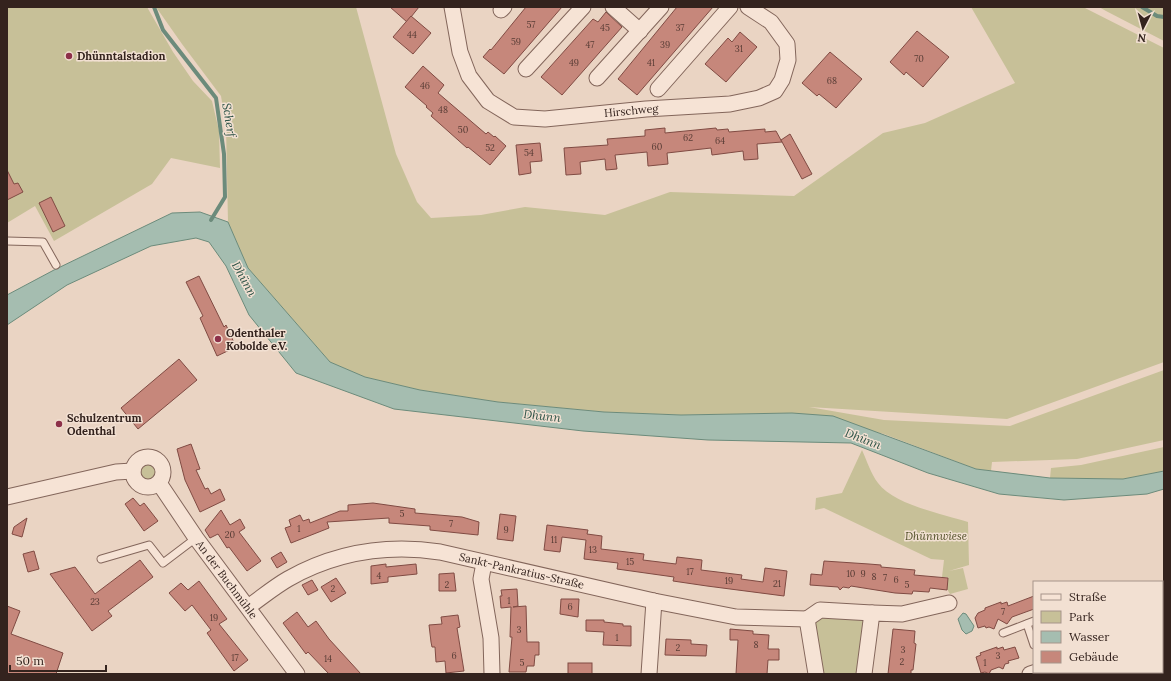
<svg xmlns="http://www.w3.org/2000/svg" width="1171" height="681" font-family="Lora,serif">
  <rect width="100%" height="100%" fill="#ead4c3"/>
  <!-- green -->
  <g fill="#c7c098">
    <path d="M7,7H147L173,52L193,81L212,101L219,131L220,168L171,158L152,184L54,241L35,206L7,223Z"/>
    <path d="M156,7H356L396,154L417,202L431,218L481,215L525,207L605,215L670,192L794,196L883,133L925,123L1015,83L971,7H1083L1164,48V362L1007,419L809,407L884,420L1010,426L1164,370V440L1077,459L992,462L991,471L976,469L884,434L792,413L681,415L604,412L498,402L420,390L365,377L330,362L248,268L228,222L226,127L221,96L182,44Z"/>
    <path d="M1099,7H1164V41L1106,11Z"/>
    <path d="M1164,447V471L1123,479L1050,478L1051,468L1081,465Z"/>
    <path d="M862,450C867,461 871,474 878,483C894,505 943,514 968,522L969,565L949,571L963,568L968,589L950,594L947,589L948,577H942L944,560L931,559L824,508L815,510L816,498L842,493Z"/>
    <circle cx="147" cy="472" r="9"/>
    <path d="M819,616L863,618L865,624L861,674H820L815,624Z"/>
  </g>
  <!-- water -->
  <g fill="#a5bdb0" stroke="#6c8b7b">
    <path d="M200,212L228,222L248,268L330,362L365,377L420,390L498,402L604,412L681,415L792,413L833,416L976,469L1050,478L1123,479L1164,471V489L1147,494L1064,500L999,494L928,473L851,443L708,440L583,431L394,409L296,373L249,315L226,266L209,242L196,238L151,246L67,285L7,325V295L54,270L172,213Z"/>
    <path d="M963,613L966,614L974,626L972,631L966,634L962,630L958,619Z"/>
  </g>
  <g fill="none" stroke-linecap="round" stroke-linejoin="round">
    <!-- stream -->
    <g stroke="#6c8b7b" stroke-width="4">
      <path d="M154,7L163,30L216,98L224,154L225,197L211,220"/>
      <path d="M1142,7L1157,16L1164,17"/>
    </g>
  </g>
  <!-- building -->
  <g fill="#c6877b" stroke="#804b43">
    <path d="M390,7H419L407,22Z"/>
    <path d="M526,7H562L504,74L483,57L490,49L491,50Z"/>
    <path d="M677,7H713L637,95L618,79Z"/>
    <path d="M606,12L622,27L562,95L541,77L593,19L598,22Z"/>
    <path d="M411,16L431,33L413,54L393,37Z"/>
    <path d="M917,31L949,57L923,87L906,72L904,75L890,62Z"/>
    <path d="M740,32L757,47L726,82L705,64L728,38L732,42Z"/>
    <path d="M830,52L862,79L836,108L819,94L817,96L802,83Z"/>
    <path d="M423,66L444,85L438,93L486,134L488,132L494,137L495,136L506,146L490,165L468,147L467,148L431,116L433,113L426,107L427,106L405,87Z"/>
    <path d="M665,128V133L716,128L717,130L728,129L729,132L765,129V132L776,131L782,142L757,144L758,159L744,160L743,151L712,155L711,148L667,153L668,164L648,166L647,152L615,155L617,169L606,170L605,159L580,162L581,174L566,175L564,148L608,145L607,139L645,136V130Z"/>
    <path d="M790,134L812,174L802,179L781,140Z"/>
    <path d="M540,143L542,161L530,162L531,173L519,175L516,145Z"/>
    <path d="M7,170L14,184L18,183L23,192L7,200Z"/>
    <path d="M51,197L65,226L53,232L39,203Z"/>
    <path d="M199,276L224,327L226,325L236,347L217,356L200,318L203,316L186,282Z"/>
    <path d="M179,359L197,380L138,429L121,408Z"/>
    <path d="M191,444L200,469L196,470L205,489L208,488L211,494L220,489L225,500L200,512L185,480L177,449Z"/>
    <path d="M133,498L140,506L144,503L158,521L144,531L125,504Z"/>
    <path d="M373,503L415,509V513L462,517L479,522L478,535L430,530V526L389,523V518L327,522L329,528L291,543L285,528L291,526L289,520L300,515L303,521L309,519L310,523L340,511H348V505Z"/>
    <path d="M221,510L230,525L240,519L245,528L239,532L261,561L247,571L229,547L227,548L218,534L210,538L205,530Z"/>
    <path d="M500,514L516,516L513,541L497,539Z"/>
    <path d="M27,518L22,537L12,534L14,527Z"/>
    <path d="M547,525L588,530L587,534L602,536L601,549L644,554L643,560L676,564L677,557L702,560L701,570L742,575L741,579L763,582L765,568L787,571L784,596L707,586L673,581L674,577L617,569L618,563L584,559L586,540L562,537L560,552L544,550Z"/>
    <path d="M34,551L39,569L28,572L23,554Z"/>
    <path d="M281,552L287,562L277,568L271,558Z"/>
    <path d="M140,560L153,577L108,611L112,616L92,631L50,574L75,567L95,594Z"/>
    <path d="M824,561L869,564L881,565V567L915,570L914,575L948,578L947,590L930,588L929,592L913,591L912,594L895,593L851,586L849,588L843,587L840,590L838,587L810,585L811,574L822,575Z"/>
    <path d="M386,564V567L416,564L417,574L388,577V582L371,584V566Z"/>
    <path d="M454,573L456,591H439V574Z"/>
    <path d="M336,578L346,593L331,602L321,587Z"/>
    <path d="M312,580L318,590L308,595L302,585Z"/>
    <path d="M199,581L227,619L219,624L248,660L234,671L207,633L211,630L192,605L185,611L169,593L181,583L188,590Z"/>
    <path d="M517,589L518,606L513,607L526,606L527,642H539V655H535L534,666H527L526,672H509L512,637H510L511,607L501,608L500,596H502L501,590Z"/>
    <path d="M1034,596V609L1012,617L1007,624L998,619L994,629L989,627L986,628L985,626L978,628L975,618L978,613L985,610V608L1001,602V604L1007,602L1008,606Z"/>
    <path d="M561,599H579L578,617L560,614Z"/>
    <path d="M7,606L20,611L11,634L63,653L56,674H7Z"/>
    <path d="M297,612L308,627L316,621L329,639L361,674H329L308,652L306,654L283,623Z"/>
    <path d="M458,615L460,627L457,628L464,671L446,673L445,661L436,662L435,647H432L431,642L429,625L442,624L441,617Z"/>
    <path d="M586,620H604V622L623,624V626H631V646L603,645L604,632L586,631Z"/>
    <path d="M730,629L753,631V634L769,635L768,649H779V660H768L767,674H736L738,640H730Z"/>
    <path d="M893,629L915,631L914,643L916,644L913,670H911V674H888Z"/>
    <path d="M666,639L691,640V644L707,645L706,656L665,655Z"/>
    <path d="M997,647V649L1003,647L1004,650L1015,647L1019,658L1008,661L1009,663L1005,664L1003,669L999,667L991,670L989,674L985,672L981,673L976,657L981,655L980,653Z"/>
    <rect x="568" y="663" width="24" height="11"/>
  </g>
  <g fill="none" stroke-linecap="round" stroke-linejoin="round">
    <!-- service casing -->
    <g stroke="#83665b" stroke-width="9">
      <g id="service">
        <path d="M7,241L43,242L56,265"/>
        <path d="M101,559L149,545L163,563L196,538"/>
        <path d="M1027,624L1034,645"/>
        <path d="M1003,633L1034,621"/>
      </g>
    </g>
    <!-- minor casing -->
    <g stroke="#83665b" stroke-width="17">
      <g id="minor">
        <path id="s1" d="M452,7L460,52L469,76L488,101L514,117L545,119L646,109L730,104L759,98L775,91L782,80L788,60L787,44L771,22L748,7"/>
        <path d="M613,7L640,31"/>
        <path d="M501,10L504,7"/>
        <path d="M526,69L583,7"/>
        <path d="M597,78L661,7"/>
        <path d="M658,89L730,7"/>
        <circle cx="148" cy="472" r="15"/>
        <path id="s2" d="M159,483L196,538L297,674"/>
        <path d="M7,497L116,472L133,471"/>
        <path d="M484,563L481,579L491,638L492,674"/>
        <path id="s3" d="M248,607C261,598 274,587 288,579C336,552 386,544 440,552L654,601L736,617L807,619"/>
        <path d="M807,619L820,610L872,613"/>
        <path d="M807,619L816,674"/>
        <path d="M1162,639L1164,638"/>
        <path d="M649,674L654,601"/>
        <path d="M864,674L872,613L902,614L949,603"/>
        <path d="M1030,674L1036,672"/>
      </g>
    </g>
    <!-- service -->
    <use href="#service" stroke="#f6e3d5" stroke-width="7"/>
    <!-- minor -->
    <use href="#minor" stroke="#f6e3d5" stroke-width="15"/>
  </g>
  <!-- markers -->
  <g fill="#8d3049" stroke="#f2e0d2" stroke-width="1.5">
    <circle cx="69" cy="56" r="4"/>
    <circle cx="218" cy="339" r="4"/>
    <circle cx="59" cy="424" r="4"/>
  </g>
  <g text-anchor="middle" stroke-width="3" stroke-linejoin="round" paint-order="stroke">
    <!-- number labels -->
    <g font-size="9" fill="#583c35">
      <text x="531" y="28">57</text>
      <text x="605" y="31">45</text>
      <text x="680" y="31">37</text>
      <text x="412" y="38">44</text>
      <text x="516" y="45">59</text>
      <text x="590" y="48">47</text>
      <text x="665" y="48">39</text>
      <text x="739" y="52">31</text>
      <text x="919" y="62">70</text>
      <text x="574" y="66">49</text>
      <text x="651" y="66">41</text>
      <text x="832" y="84">68</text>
      <text x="425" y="89">46</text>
      <text x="443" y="113">48</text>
      <text x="463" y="133">50</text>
      <text x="688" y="141">62</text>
      <text x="720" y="144">64</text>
      <text x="657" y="150">60</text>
      <text x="490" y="151">52</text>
      <text x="529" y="156">54</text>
      <text x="402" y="517">5</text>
      <text x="451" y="527">7</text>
      <text x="299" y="532">1</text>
      <text x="506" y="533">9</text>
      <text x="230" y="538">20</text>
      <text x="554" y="543">11</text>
      <text x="593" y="553">13</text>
      <text x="630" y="565">15</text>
      <text x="690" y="575">17</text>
      <text x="851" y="577">10</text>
      <text x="863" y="577">9</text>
      <text x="379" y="579">4</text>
      <text x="874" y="580">8</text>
      <text x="885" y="581">7</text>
      <text x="896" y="583">6</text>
      <text x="729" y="584">19</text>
      <text x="777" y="587">21</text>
      <text x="447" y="588">2</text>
      <text x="907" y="588">5</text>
      <text x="333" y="592">2</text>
      <text x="509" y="604">1</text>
      <text x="95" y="605">23</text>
      <text x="570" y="610">6</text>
      <text x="1003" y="615">7</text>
      <text x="214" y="621">19</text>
      <text x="519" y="633">3</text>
      <text x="617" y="641">1</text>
      <text x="756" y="648">8</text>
      <text x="678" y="651">2</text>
      <text x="903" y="653">3</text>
      <text x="454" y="659">6</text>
      <text x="998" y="659">3</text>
      <text x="235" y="661">17</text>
      <text x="328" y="662">14</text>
      <text x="902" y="665">2</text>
      <text x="522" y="666">5</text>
      <text x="985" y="666">1</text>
    </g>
    <!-- poi labels -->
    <g font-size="11" font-weight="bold" fill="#34231e" stroke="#f2e0d2" text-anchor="start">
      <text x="77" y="60">Dhünntalstadion</text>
      <text x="226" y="337">Odenthaler<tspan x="226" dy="13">Kobolde e.V.</tspan></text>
      <text x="67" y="422">Schulzentrum<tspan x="67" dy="13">Odenthal</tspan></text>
    </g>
    <!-- street labels -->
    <g font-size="11" fill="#34231e" stroke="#f2e0d2">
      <text dy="4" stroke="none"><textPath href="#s1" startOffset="251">Hirschweg</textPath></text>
      <text dy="4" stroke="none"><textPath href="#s3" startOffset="290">Sankt-Pankratius-Straße</textPath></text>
      <text dy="4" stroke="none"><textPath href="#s2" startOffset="118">An der Buchmühle</textPath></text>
    </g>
    <!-- park labels -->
    <g font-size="11" font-style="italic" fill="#4f4e26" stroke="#f2e0d2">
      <text x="936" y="540">Dhünnwiese</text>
    </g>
    <!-- water labels -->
    <g font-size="12" font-style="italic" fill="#2e5347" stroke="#f2e0d2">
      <text transform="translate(229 120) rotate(81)" y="4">Scherf</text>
      <text transform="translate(244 279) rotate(61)" y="4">Dhünn</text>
      <text transform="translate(542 416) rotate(6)" y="4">Dhünn</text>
      <text transform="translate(863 439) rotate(21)" y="4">Dhünn</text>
    </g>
  </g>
  <!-- border -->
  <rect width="1171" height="681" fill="none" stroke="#34231e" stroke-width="16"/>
  <!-- legend -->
  <rect x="1033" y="581" width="130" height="92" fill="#f2e0d2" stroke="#a6948a"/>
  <rect x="1041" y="594" width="20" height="6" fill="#f6e3d5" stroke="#a6948a"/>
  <text x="1069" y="601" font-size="12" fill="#34231e">Straße</text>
  <rect x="1041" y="611" width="20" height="12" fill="#c7c098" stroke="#a6948a"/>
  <text x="1069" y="621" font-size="12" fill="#34231e">Park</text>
  <rect x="1041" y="631" width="20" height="12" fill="#a5bdb0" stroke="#a6948a"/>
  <text x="1069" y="641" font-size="12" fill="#34231e">Wasser</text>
  <rect x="1041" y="651" width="20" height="12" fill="#c6877b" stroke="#a6948a"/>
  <text x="1069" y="661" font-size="12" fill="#34231e">Gebäude</text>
  <!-- north arrow -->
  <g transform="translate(1143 28) rotate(186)" stroke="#f2e0d2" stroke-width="3" paint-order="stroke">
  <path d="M0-3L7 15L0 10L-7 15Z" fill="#34231e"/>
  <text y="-6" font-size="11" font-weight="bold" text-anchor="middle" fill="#34231e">N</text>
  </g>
  <!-- scale -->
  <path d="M10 665v6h96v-6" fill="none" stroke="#34231e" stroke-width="2"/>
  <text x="16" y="665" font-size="12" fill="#34231e" stroke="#f2e0d2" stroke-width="3" paint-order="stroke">50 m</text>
</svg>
